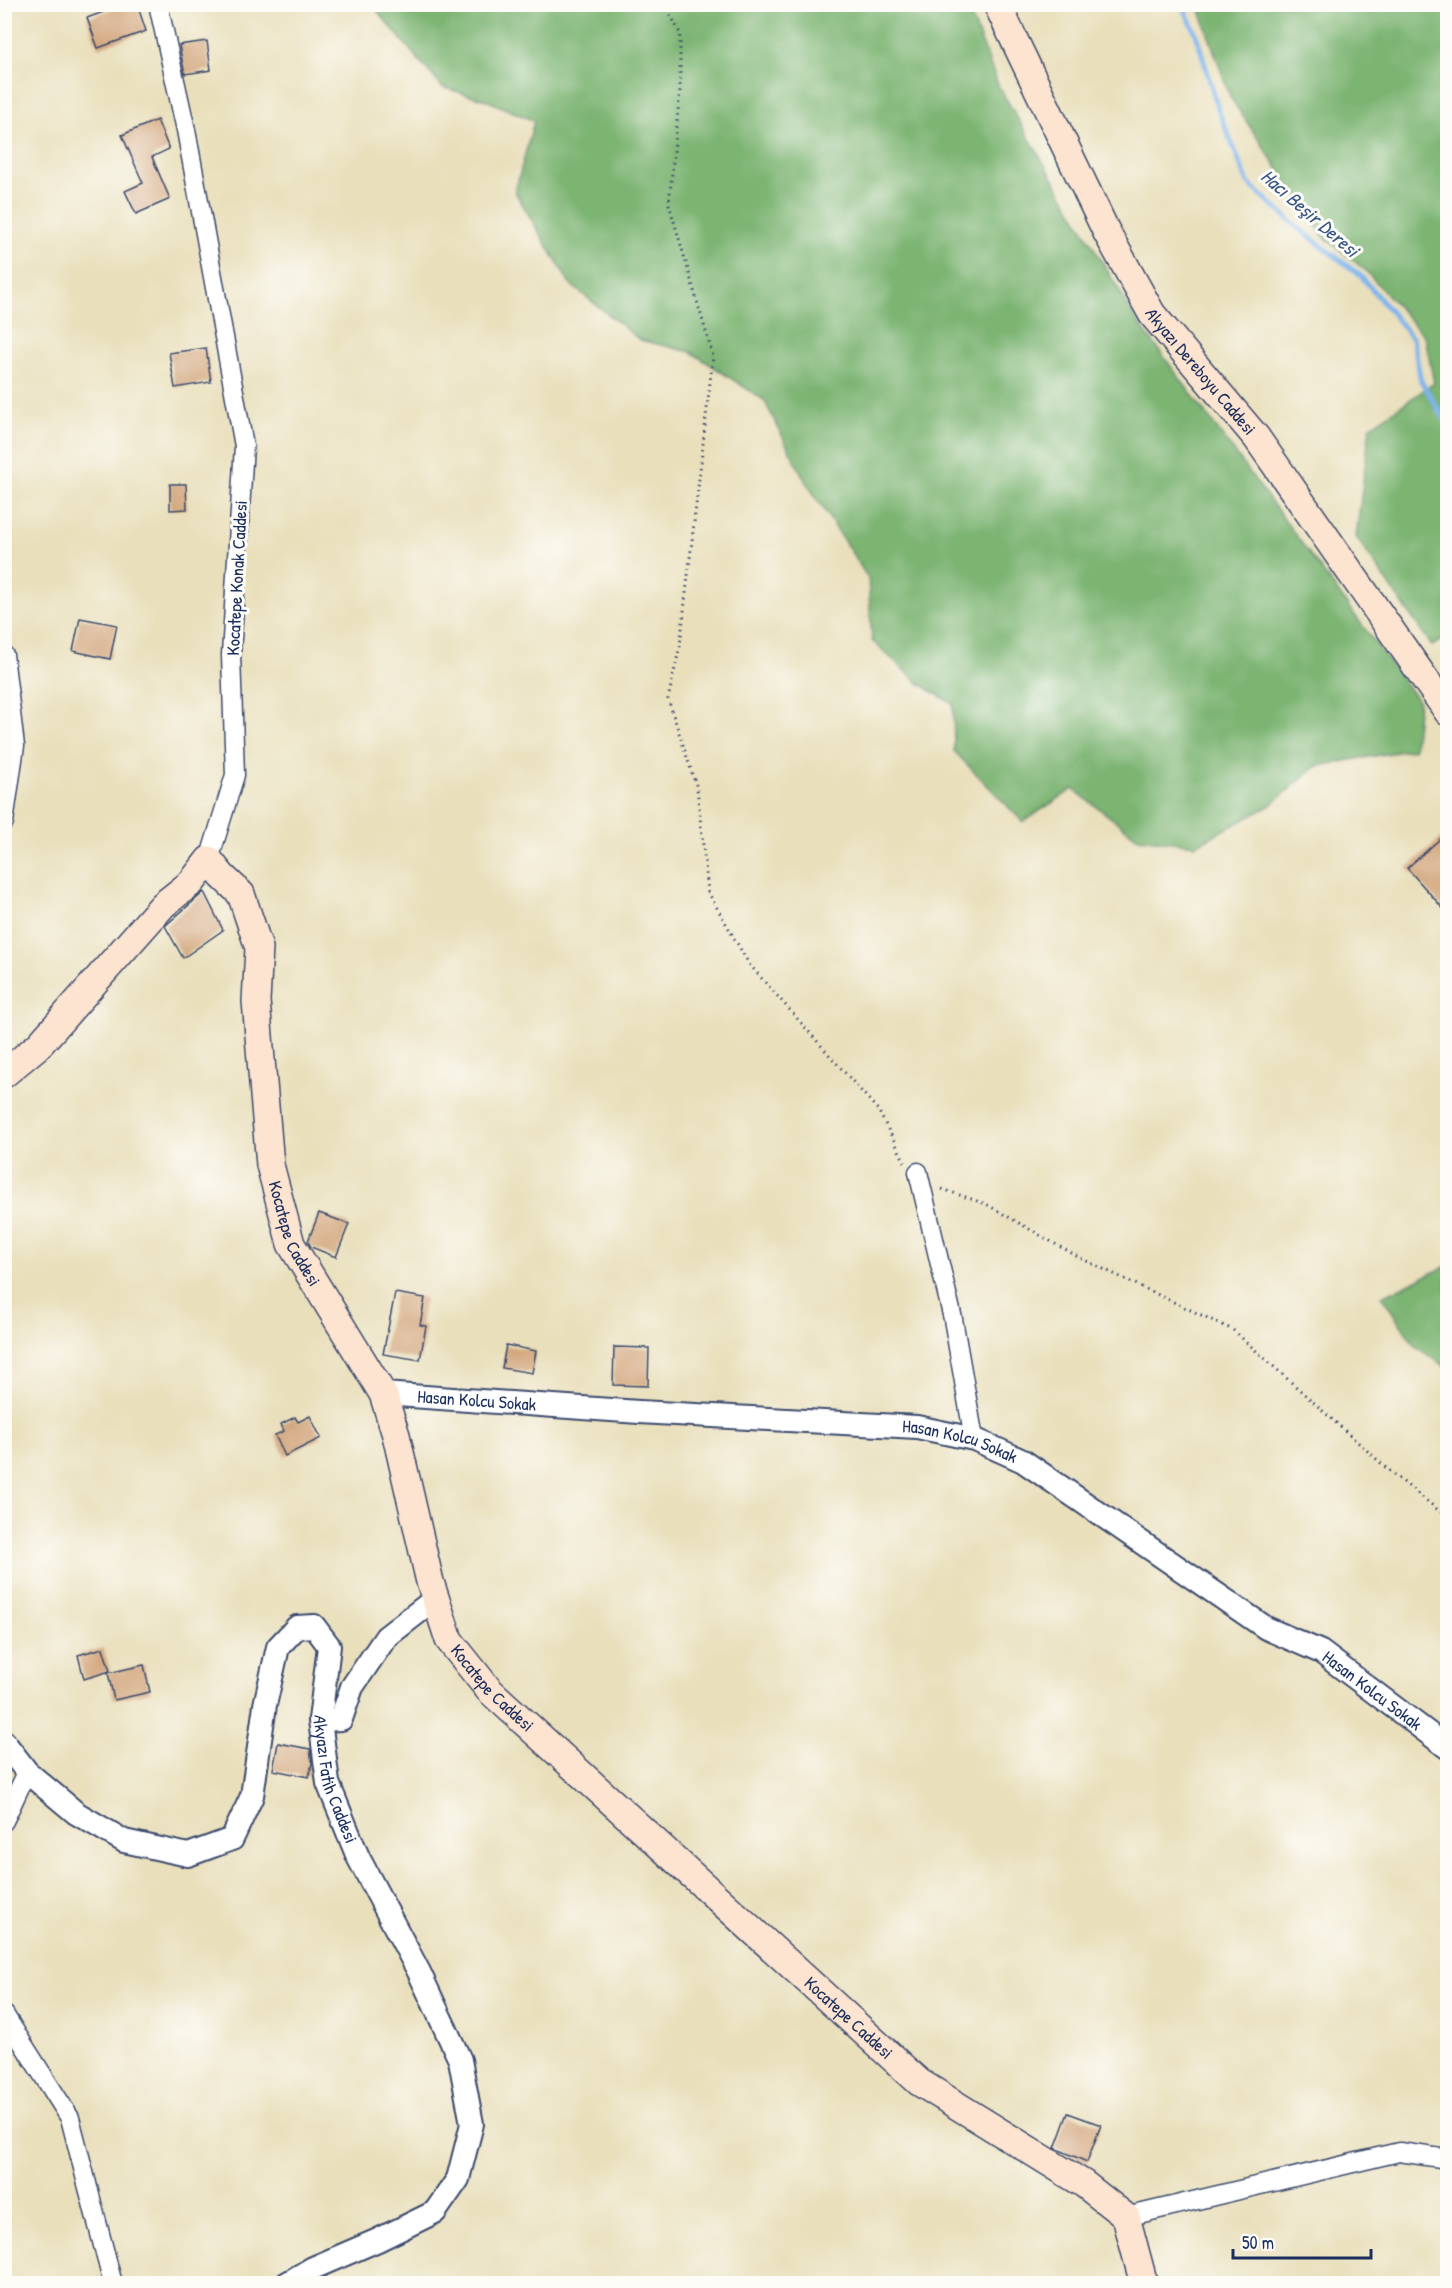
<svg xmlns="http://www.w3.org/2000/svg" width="1452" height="2288" font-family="'Patrick Hand',sans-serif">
  <rect width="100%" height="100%" fill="#fdfcf7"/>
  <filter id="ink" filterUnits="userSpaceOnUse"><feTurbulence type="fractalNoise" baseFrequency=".0167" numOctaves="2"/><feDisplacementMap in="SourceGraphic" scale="12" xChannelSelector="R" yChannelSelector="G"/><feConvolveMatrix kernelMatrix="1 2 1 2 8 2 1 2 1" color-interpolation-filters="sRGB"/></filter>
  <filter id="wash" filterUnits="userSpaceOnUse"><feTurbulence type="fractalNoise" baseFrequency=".008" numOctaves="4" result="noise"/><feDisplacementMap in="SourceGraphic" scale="24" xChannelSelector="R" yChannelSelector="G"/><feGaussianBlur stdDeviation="1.35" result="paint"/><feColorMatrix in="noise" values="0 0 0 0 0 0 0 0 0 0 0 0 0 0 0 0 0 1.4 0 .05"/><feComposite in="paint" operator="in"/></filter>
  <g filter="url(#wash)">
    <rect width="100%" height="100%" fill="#e9dfbb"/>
    <!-- forest -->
    <g fill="#7cb472" stroke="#4c7268" stroke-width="1.5">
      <path d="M372,5H967L999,87L1136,319L1419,702L1414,749L1317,766L1269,806L1196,845L1138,838L1073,789L1023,822L954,751L953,704L920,684L872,641L868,578L806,482L764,400L691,352L640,340L570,284L515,192L534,121L486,100L442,87Z"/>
      <path d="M1198,5H1447L1448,636L1432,646L1356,537L1370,427L1434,383L1425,337L1365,270L1323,236L1230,97Z"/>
      <path d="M1447,1266V1368L1415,1346L1382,1296Z"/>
    </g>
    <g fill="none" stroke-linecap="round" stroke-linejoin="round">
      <!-- stream -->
      <path stroke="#7db4ec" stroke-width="5" d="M1182,4L1196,34L1219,112L1248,183L1297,227L1361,276L1413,339L1421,381L1448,425"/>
    </g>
    <g id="blocks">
      <!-- building -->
      <g fill="#d3a77f">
        <path d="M125,4H137L146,31L98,48L87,18Z"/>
        <path d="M207,41L211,70L185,74L179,45Z"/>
        <path d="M157,120L169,149L152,157L170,199L136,214L125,191L143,183L122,135Z"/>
        <path d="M206,348L211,382L175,388L169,353Z"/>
        <path d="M170,484H186L187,509L170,510Z"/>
        <path d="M80,618L117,625L110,659L73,651Z"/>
        <path d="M1448,832V914L1407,868Z"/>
        <path d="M204,892L223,930L183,958L165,926Z"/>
        <path d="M319,1213L349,1224L336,1257L311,1247L308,1241Z"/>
        <path d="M395,1293L425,1298L420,1325L426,1326L420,1360L383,1354Z"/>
        <path d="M506,1345L536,1351L532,1373L502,1368Z"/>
        <path d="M614,1347L649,1348L648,1386L613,1385Z"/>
        <path d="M310,1416L321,1438L285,1456L275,1435L284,1431L281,1424L295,1417L298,1422Z"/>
        <path d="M103,1648L110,1671L84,1679L78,1655Z"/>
        <path d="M144,1665L150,1692L114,1700L108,1673Z"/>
        <path d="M278,1743L310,1749L312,1763L309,1777L273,1770Z"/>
        <path d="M1068,2113L1101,2125L1087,2162L1055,2148Z"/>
      </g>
    </g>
  </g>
  <g filter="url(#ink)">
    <use href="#blocks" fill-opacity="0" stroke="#3a496c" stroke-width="1.5"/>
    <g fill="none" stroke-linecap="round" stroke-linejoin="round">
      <!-- minor casing -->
      <g stroke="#3a496c" stroke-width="21">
        <g id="minor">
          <path d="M158,4L186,130L244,446L231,655L235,775L209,860"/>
          <path d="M4,655L15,746L4,822"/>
          <path d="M918,1172L953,1319L974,1439"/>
          <path d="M4,1821L27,1772"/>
          <path d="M4,2014L70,2118L113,2284"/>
          <path d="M1126,2217L1399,2152L1448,2159"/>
        </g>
      </g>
      <!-- tertiary casing -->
      <g stroke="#3a496c" stroke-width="26">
        <g id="tertiary">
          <path id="s1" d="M383,1394L639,1412L917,1427L974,1439L1023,1461L1266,1628L1321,1652L1448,1748"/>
          <path d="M320,1720L341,1719L352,1687L386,1637L435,1599"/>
          <path id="s2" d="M4,1742L27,1772L76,1813L124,1841L188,1855L232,1839L252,1796L265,1705L278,1647L297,1627L314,1626L329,1646L320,1720L328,1783L358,1857L419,1972L460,2060L472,2124L458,2179L435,2212L378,2240L313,2268L286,2284"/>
        </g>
      </g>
      <!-- secondary casing -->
      <g stroke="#3a496c" stroke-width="30">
        <g id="secondary">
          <path id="s3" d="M997,4L1106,231L1152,314L1256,437L1448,712"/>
          <path id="s4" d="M4,1074L39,1045L163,905L192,882L209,860L222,876L241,894L259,948L256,1001L270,1165L291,1244L383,1394L396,1435L430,1582L449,1640L489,1690L919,2082L1084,2184L1126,2217L1144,2284"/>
        </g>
      </g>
      <!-- path -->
      <g stroke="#3a496c" stroke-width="3" stroke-dasharray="1.5 4.5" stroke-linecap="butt">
        <path d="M665,4L680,33V90L669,204L713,356L680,646L668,699L697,788L708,892L749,964L878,1110L905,1162"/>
        <path d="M942,1189L986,1204L1078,1257L1233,1330L1392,1473L1448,1518"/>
      </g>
      <!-- minor -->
      <use href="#minor" stroke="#fff" stroke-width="18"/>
      <!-- tertiary -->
      <use href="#tertiary" stroke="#fff" stroke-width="22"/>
      <!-- secondary -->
      <use href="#secondary" stroke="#fde4d1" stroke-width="27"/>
    </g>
  </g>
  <g text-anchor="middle" stroke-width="6" stroke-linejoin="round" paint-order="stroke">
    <!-- street labels -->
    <g font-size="18" fill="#1b2f5e" stroke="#fdfcf7">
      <text dy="6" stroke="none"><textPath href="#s3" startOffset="422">Akyazı Dereboyu Caddesi</textPath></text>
      <text transform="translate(237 578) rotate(-87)" y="6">Kocatepe Konak Caddesi</text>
      <text dy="6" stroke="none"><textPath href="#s4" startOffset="692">Kocatepe Caddesi</textPath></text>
      <text dy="6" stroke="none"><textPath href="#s1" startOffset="94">Hasan Kolcu Sokak</textPath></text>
      <text dy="6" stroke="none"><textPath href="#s1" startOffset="580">Hasan Kolcu Sokak</textPath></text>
      <text dy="6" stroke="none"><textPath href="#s4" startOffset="1196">Kocatepe Caddesi</textPath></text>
      <text dy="6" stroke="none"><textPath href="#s1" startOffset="1066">Hasan Kolcu Sokak</textPath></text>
      <text dy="6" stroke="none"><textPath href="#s2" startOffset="674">Akyazı Fatih Caddesi</textPath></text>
      <text dy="6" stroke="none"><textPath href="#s4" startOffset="1682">Kocatepe Caddesi</textPath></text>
    </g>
    <!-- water labels -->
    <g font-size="20" font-style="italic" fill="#385789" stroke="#fdfcf7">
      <text transform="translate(1310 213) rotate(41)" y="7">Hacı Beşir Deresi</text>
    </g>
  </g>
  <!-- margin -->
  <rect width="1452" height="2288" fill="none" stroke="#fdfcf7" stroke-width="24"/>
  <!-- scale -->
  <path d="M1233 2249v9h138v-9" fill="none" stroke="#1b2f5e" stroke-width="3"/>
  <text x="1242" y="2249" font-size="18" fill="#1b2f5e" stroke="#fdfcf7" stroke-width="4.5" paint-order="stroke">50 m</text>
</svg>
